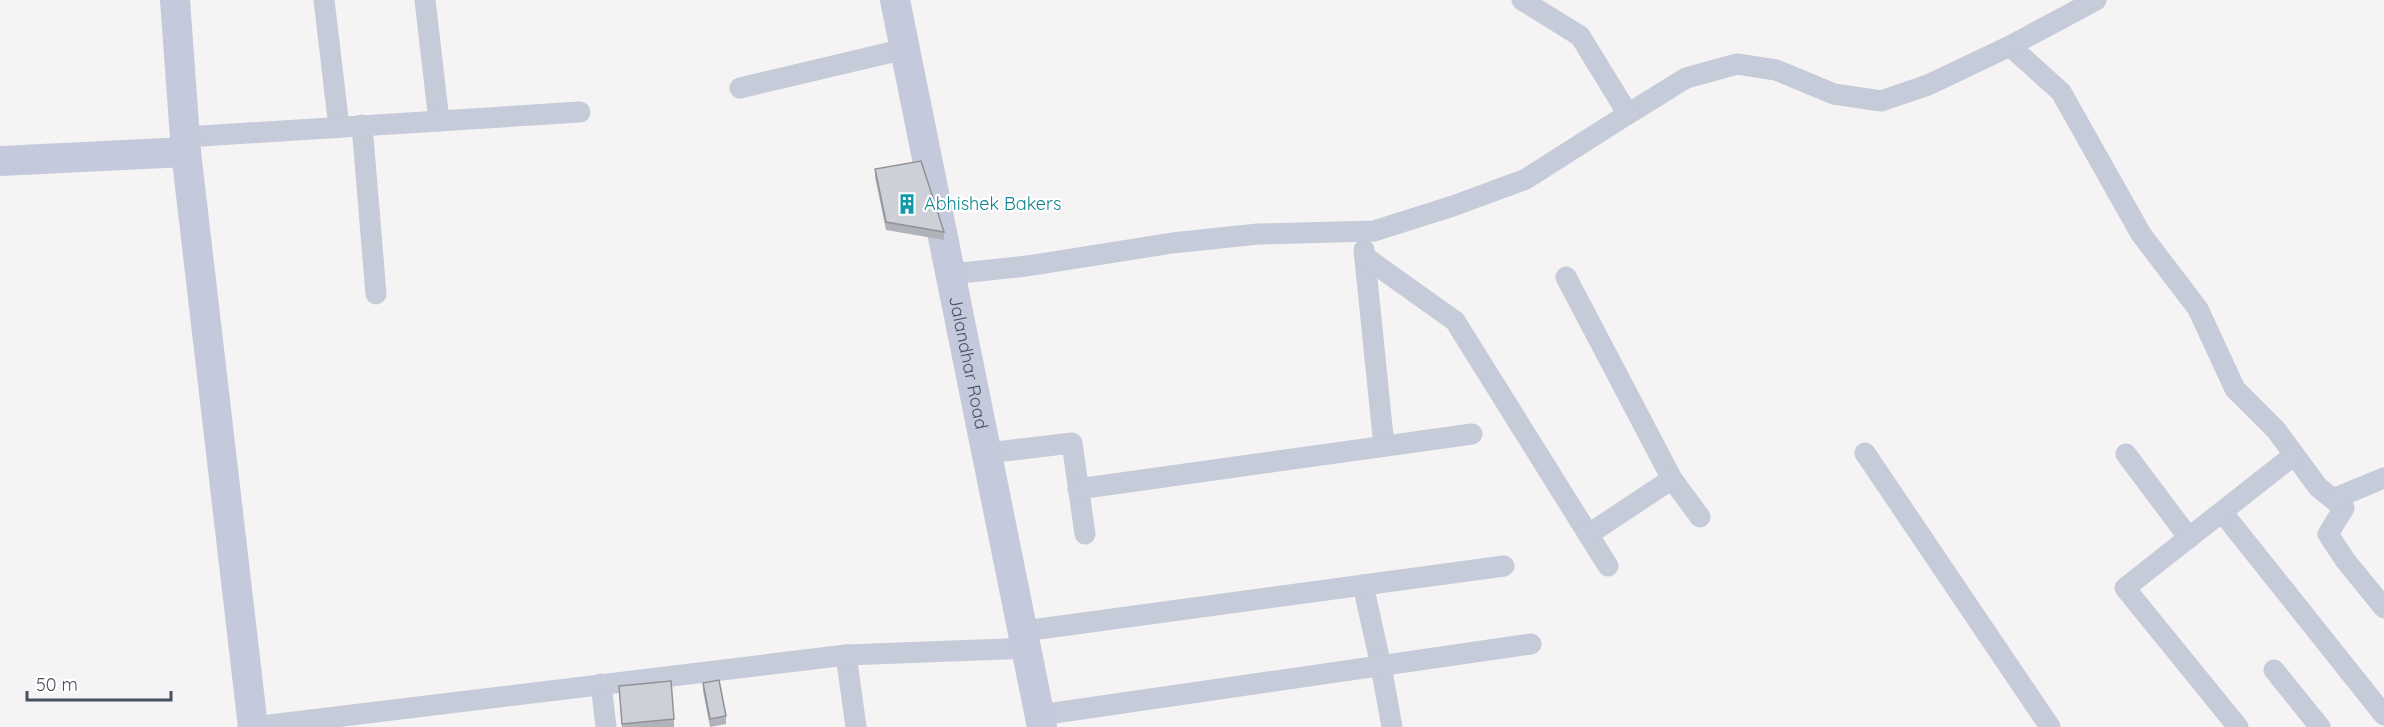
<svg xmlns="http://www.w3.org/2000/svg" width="2384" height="727" font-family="Quicksand,sans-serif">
  <rect width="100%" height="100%" fill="#f5f3f3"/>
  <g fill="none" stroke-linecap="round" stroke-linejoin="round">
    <!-- street -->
    <g stroke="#c5cbd8" stroke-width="21">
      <path d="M324,0L339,127"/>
      <path d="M425,0L439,121"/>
      <path d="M2010,46L2061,92L2141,234L2198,309L2235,389L2276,430L2318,487L2344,508L2328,534L2345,560L2384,608"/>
      <path d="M740,88L905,49"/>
      <path d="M1628,114L1686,78L1737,64L1776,70L1834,94L1881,101L1928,85L2010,46L2096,0"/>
      <path d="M362,125L376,294"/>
      <path d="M186,137L580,112"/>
      <path d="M1364,250L1384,446"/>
      <path d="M1365,257L1455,321L1608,566"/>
      <path d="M951,274L1027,266L1172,243L1258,234L1374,231L1453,206L1526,179L1628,114L1580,36L1522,0"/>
      <path d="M1566,277L1672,479L1700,517"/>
      <path d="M988,453L1072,443L1085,534"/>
      <path d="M1865,453L2050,727"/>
      <path d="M2126,454L2189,538"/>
      <path d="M1078,489L1472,434"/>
      <path d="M2333,499L2384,478"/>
      <path d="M2222,512L2384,715"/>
      <path d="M1589,534L1672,479"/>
      <path d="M1363,585L1381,666L1392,727"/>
      <path d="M1024,631L1504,566"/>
      <path d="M846,655L856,727"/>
      <path d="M2274,670L2320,727"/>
      <path d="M601,684L606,727"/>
      <path d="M1040,715L1531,644"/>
      <path d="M253,727L846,655L1028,648"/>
      <path d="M2238,727L2125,588L2294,455"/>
    </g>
    <!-- secondary -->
    <g stroke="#c4cadc" stroke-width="30">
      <path d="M175,0L186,152"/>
      <path id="s1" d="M895,0L1042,727"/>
      <path d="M0,161L186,152L253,727"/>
    </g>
  </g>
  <!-- wall -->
  <g fill="#b1b3ba">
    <path d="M875,169L944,232V240L886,230L875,177Z"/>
    <path d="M703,683L726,716V724L710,727L703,691Z"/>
    <path d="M619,686L674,719V727H622Z"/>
  </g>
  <!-- building -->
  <g fill="#ced0d8" stroke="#909297" stroke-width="1.5">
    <path d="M921,161L944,232L886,222L875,169Z"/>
    <path d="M719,680L726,716L710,719L703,683Z"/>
    <path d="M671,681L674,719L622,724L619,686Z"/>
  </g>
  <!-- icons -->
  <defs>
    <g id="building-bare" transform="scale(1.62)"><path d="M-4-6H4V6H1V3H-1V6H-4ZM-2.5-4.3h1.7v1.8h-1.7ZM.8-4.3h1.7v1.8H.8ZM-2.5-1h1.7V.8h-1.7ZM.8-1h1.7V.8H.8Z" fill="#0f9aa8" stroke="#fff" stroke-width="2.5" paint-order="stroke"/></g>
  </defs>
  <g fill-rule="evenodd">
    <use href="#building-bare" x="907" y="204"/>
  </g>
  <g text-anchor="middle" stroke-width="4.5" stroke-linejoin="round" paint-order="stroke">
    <!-- culture labels -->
    <g font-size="18" fill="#0d838f" stroke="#fff" text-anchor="start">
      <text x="924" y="210">Abhishek Bakers</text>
    </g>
    <!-- street labels -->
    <g font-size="18" fill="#485062" stroke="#fff">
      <text dy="6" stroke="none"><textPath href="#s1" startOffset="370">Jalandhar Road</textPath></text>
    </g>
  </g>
  <!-- scale -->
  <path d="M27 691v9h144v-9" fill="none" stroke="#485062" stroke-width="3"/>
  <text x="36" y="691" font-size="18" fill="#485062" stroke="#ffffff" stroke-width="4.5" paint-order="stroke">50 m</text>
</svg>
